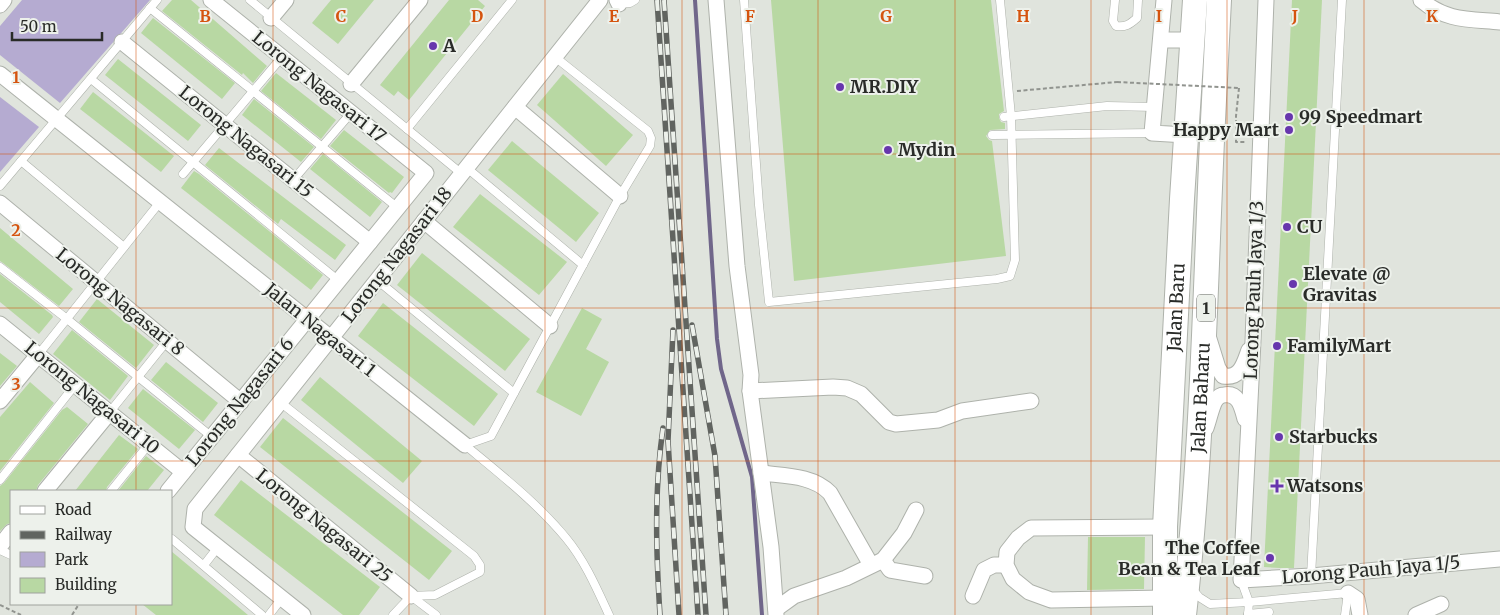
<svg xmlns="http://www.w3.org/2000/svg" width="1500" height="615" font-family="Merriweather,serif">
  <rect width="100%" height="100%" fill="#e0e4dd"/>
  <!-- green -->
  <g fill="#b5abd1">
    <path d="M22,0H150L60,103L0,55V26Z"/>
    <path d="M0,97L39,127L0,172Z"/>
  </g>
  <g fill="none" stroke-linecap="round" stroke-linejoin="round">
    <!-- stream -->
    <path stroke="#70668a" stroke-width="4" d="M695,0L717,339L721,369L752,477L762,615"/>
  </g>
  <!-- building -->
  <g fill="#b8d8a3">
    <path d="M172,0H191L267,66L253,83L243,73L242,75L162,11Z"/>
    <path d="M331,0H374L338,44L312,23Z"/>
    <path d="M449,0H478L485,6L409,100L398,91L394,96L380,85Z"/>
    <path d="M771,0H991L1004,111L999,114V118L1001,122L1005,123V129L990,130L986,136L989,140L992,141L1006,256L794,281Z"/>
    <path d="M1292,0H1322L1294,568H1280L1264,567Z"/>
    <path d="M153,18L235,83L222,99L141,33Z"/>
    <path d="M118,59L201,125L188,141L105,75Z"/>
    <path d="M276,73L336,120L321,139L261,91Z"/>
    <path d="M563,74L633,135L606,166L537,105Z"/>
    <path d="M93,92L174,156L161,172L80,109Z"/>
    <path d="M254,99L314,147L301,162L242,115Z"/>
    <path d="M344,130L404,177L392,193L390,192L389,193L330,146Z"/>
    <path d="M512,141L599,213L576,242L488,170Z"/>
    <path d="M219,148L346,245L335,260L281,219L278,224L205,165Z"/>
    <path d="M323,154L382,202L370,217L310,169Z"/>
    <path d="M194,171L199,174L323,275L311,290L181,188Z"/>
    <path d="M480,194L567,262L539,295L453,227Z"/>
    <path d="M0,228L73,289L59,306L3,263L0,261Z"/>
    <path d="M422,253L530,339L505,371L397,285Z"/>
    <path d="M0,274L52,315L53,317L39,334L0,302Z"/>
    <path d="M97,299L154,345L136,368L79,322Z"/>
    <path d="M383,303L498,394L474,426L358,336Z"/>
    <path d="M582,308L602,319L586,349L609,362L581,416L536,392Z"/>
    <path d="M72,330L128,376L110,400L53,354Z"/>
    <path d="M0,353L17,366L0,386Z"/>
    <path d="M166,362L218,403L203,422L151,380Z"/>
    <path d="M320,377L422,461L403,483L301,400Z"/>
    <path d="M30,382L54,403L0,471V417Z"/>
    <path d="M143,389L195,430L179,449L128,408Z"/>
    <path d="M67,407L88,424L38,485L36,491H11V523L7,524L0,531V486L4,483L62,410Z"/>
    <path d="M283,418L452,551L429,580L260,447Z"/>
    <path d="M119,435L138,449L107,487L106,491H75Z"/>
    <path d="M146,456L164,470L147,491H118Z"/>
    <path d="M241,480L380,587L359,615H343L214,515Z"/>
    <path d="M1088,537H1145L1144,589L1087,590Z"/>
    <path d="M171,551L248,615H156L142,604H171Z"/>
  </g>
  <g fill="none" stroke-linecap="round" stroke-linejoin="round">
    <!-- service casing -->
    <g stroke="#aeb2ab" stroke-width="9">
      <g id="service">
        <path d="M250,0L462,174"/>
        <path d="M744,0L759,205L769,302L997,279L1010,276L1015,260L1011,116L1000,0"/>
        <path d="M1115,0L1113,21L1116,26C1126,27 1129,25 1137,18L1138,0"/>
        <path d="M619,4L630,3L635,0"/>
        <path d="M150,8L398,208"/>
        <path d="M91,79L339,281"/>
        <path d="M1004,117L1107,106L1155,107"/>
        <path d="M407,129L512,0"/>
        <path d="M992,135L1152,133"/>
        <path d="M21,161L124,247"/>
        <path d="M467,168L583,265"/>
        <path d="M183,174L282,57"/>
        <path d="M293,180L351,113"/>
        <path d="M0,186L157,0"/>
        <path d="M0,267L67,319L212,437"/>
        <path d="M377,280L514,393"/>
        <path d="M38,355L160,202"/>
        <path d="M280,402L474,556L480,565V572L435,595L411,596L393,615"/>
        <path d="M109,413L167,341"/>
        <path d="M465,445L491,436L620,196L650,146L651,138L648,131L555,57"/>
        <path d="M465,445C500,474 537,503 566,538C585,561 597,589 609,615"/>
        <path d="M0,480L75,385"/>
        <path d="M111,491L149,444"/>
        <path d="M172,539L262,615"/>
        <path d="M0,550L11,555"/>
        <path d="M204,565L218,547"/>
        <path d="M1311,576L1342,0"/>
        <path d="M1241,580L1249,602L1348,593L1345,615"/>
        <path d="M1192,589L1199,597L1210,604L1249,602L1248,615"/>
        <path d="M411,596L436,615"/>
        <path d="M1248,614L1269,612"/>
        <path d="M269,615L282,598"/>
      </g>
    </g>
    <!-- minor casing -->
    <g stroke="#aeb2ab" stroke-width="17">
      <g id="minor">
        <path d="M617,0L619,4"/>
        <path d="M716,0L737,266L751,375L750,391L771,547L776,615"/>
        <path d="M1164,0L1152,133L1186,135"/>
        <path d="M1266,0L1253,341L1241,580L1311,576L1500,559"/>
        <path d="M1421,0C1446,21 1468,19 1500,22"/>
        <path d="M0,5L4,0"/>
        <path d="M271,18L286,0"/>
        <path d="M1161,40H1192"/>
        <path d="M122,42L370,242"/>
        <path d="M0,74L465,445"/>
        <path d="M351,84L420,0"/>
        <path d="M515,107L620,196"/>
        <path d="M0,203L241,402"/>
        <path d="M424,221L550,326"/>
        <path d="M0,324L183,472"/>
        <path d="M1209,339L1218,368L1223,376C1241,379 1244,363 1249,350"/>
        <path d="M750,391L833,387L847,388L861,394L889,422L896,424L938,420L962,411L1031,401"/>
        <path d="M0,401L38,355"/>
        <path d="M1206,428C1209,420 1211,409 1215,401C1217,398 1220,395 1224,395C1239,392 1242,408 1245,419"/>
        <path d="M238,455L411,596"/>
        <path d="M761,473C784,476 813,475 830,493L871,565"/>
        <path d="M45,491L109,413"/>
        <path d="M168,491L426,173L211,0"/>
        <path d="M1165,527L1031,528L1018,538L1007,552L1006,565L1013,579L1029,592L1051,600L1165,598"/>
        <path d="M0,546L11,532"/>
        <path d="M883,560L890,570L925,576"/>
        <path d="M1348,593L1357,599L1360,615"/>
        <path d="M973,596L984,570L994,565H1006"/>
        <path d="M776,609L794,596L846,578L883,560L904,533L916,510"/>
        <path d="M303,615L193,527L195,509L600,0"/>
        <path d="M1416,615L1441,604"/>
      </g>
    </g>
    <!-- trunk casing -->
    <g stroke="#aeb2ab" stroke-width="26">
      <g id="trunk">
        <path id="s1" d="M1165,615V527L1182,199L1195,0"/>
        <path id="s2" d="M1184,615C1202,457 1205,298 1212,140C1214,93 1217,47 1219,0"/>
      </g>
    </g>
    <!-- path -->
    <g stroke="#91948f" stroke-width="2" stroke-dasharray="4 2.5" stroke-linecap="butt">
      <path d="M1239,88L1236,116V142H1245"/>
      <path d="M1017,91L1117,82"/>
      <path d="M0,605L21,615"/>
      <path d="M72,615L79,604"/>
    </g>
    <!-- service -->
    <use href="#service" stroke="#fff" stroke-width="8"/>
    <!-- minor -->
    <use href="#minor" stroke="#fff" stroke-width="15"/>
    <!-- trunk -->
    <use href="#trunk" stroke="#fff" stroke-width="24"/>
    <!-- rail casing -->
    <g stroke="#616460" stroke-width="5.5">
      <g id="rail">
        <path d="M657,0L698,615"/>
        <path d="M664,0L706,615"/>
        <path d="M692,325L715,456L726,615"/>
        <path d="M673,330L668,441L679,615"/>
        <path d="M660,615C656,552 654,491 663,428"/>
      </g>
    </g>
    <!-- rail -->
    <use href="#rail" stroke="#edf1eb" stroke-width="4" stroke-dasharray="11" stroke-linecap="butt"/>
    <!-- path-bridge -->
    <path stroke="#91948f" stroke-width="2" stroke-dasharray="4 2.5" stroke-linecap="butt" d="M1117,82L1239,88"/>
  </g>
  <!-- grid -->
  <path fill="none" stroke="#d5540f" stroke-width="1" stroke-opacity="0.55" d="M136,0V491M273,0V615M409,0V615M545,0V615M682,0V615M818,0V615M955,0V615M1091,0V615M1227,0V615M1364,0V615M0,154H1500M0,308H1500M0,461H1500M136,604V615"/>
  <!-- markers -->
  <g fill="#6736ad" stroke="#edf1eb" stroke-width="2">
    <circle cx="433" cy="46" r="5"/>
    <circle cx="840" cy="87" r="5"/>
    <circle cx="1289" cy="117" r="5"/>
    <circle cx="1289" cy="130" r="5"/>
    <circle cx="888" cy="150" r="5"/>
    <circle cx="1287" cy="227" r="5"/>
    <circle cx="1293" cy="284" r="5"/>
    <circle cx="1277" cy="346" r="5"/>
    <circle cx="1279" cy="437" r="5"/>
    <path d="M1274.5 478.5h5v5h5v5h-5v5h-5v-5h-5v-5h5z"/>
    <circle cx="1270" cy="558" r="5"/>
  </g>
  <g text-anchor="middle" stroke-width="4" stroke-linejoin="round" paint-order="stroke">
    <!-- shield labels -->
    <rect fill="#edf1eb" stroke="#646662" stroke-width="1" x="1197" y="294.5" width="18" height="27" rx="4"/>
    <g font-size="16" font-weight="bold" fill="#292b28">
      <text x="1206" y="314">1</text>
    </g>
    <!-- poi labels -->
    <g font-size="18" font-weight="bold" fill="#292b28" stroke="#edf1eb" text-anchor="start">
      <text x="443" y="52">A</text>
      <text x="850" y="93">MR.DIY</text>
      <text x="1299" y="123">99 Speedmart</text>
      <text x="1279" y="136" text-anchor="end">Happy Mart</text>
      <text x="898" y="156">Mydin</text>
      <text x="1297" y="233">CU</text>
      <text x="1303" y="280">Elevate @<tspan x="1303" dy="21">Gravitas</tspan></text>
      <text x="1287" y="352">FamilyMart</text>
      <text x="1289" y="443">Starbucks</text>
      <text x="1287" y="492">Watsons</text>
      <text x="1260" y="554" text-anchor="end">The Coffee<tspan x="1260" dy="21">Bean &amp; Tea Leaf</tspan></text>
    </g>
    <!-- street labels -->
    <g font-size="18" fill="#292b28" stroke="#edf1eb">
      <text transform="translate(319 87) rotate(39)" y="6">Lorong Nagasari 17</text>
      <text transform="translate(246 142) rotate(39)" y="6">Lorong Nagasari 15</text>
      <text transform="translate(397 255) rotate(-52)" y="6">Lorong Nagasari 18</text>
      <text transform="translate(1254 290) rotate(-88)" y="6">Lorong Pauh Jaya 1/3</text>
      <text transform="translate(120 302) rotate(39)" y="6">Lorong Nagasari 8</text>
      <text dy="6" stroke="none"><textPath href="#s1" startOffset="308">Jalan Baru</textPath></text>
      <text transform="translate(320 330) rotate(39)" y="6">Jalan Nagasari 1</text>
      <text transform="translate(92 398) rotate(39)" y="6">Lorong Nagasari 10</text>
      <text dy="6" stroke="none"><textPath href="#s2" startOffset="218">Jalan Baharu</textPath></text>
      <text transform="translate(240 402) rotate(-51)" y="6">Lorong Nagasari 6</text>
      <text transform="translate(324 526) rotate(39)" y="6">Lorong Nagasari 25</text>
      <text transform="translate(1371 570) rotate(-5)" y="6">Lorong Pauh Jaya 1/5</text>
    </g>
  </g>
  <g font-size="16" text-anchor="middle" font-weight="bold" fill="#d5540f" stroke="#edf1eb" stroke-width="4" stroke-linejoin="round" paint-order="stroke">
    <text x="205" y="22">B</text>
    <text x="341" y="22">C</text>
    <text x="477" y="22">D</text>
    <text x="614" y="22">E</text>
    <text x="750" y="22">F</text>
    <text x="886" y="22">G</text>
    <text x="1023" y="22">H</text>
    <text x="1159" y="22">I</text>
    <text x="1295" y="22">J</text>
    <text x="1432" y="22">K</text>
    <text x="16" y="83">1</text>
    <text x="16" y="236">2</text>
    <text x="16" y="390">3</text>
  </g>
  <!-- legend -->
  <rect x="10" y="490" width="162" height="115" fill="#edf1eb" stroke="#9fa29d"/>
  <rect x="20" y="506" width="25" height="8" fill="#ffffff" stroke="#9fa29d"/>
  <text x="55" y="515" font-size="15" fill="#292b28">Road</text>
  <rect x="20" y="531" width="25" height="8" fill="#616460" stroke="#9fa29d"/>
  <text x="55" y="540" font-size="15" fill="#292b28">Railway</text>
  <rect x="20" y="552" width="25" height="15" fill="#b5abd1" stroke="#9fa29d"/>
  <text x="55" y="565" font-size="15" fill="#292b28">Park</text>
  <rect x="20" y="578" width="25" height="15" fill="#b8d8a3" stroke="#9fa29d"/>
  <text x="55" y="590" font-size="15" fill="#292b28">Building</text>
  <!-- scale -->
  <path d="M12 32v8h90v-8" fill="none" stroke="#292b28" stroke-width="2.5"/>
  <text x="20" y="32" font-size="15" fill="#292b28" stroke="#edf1eb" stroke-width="4" paint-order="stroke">50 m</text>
</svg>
